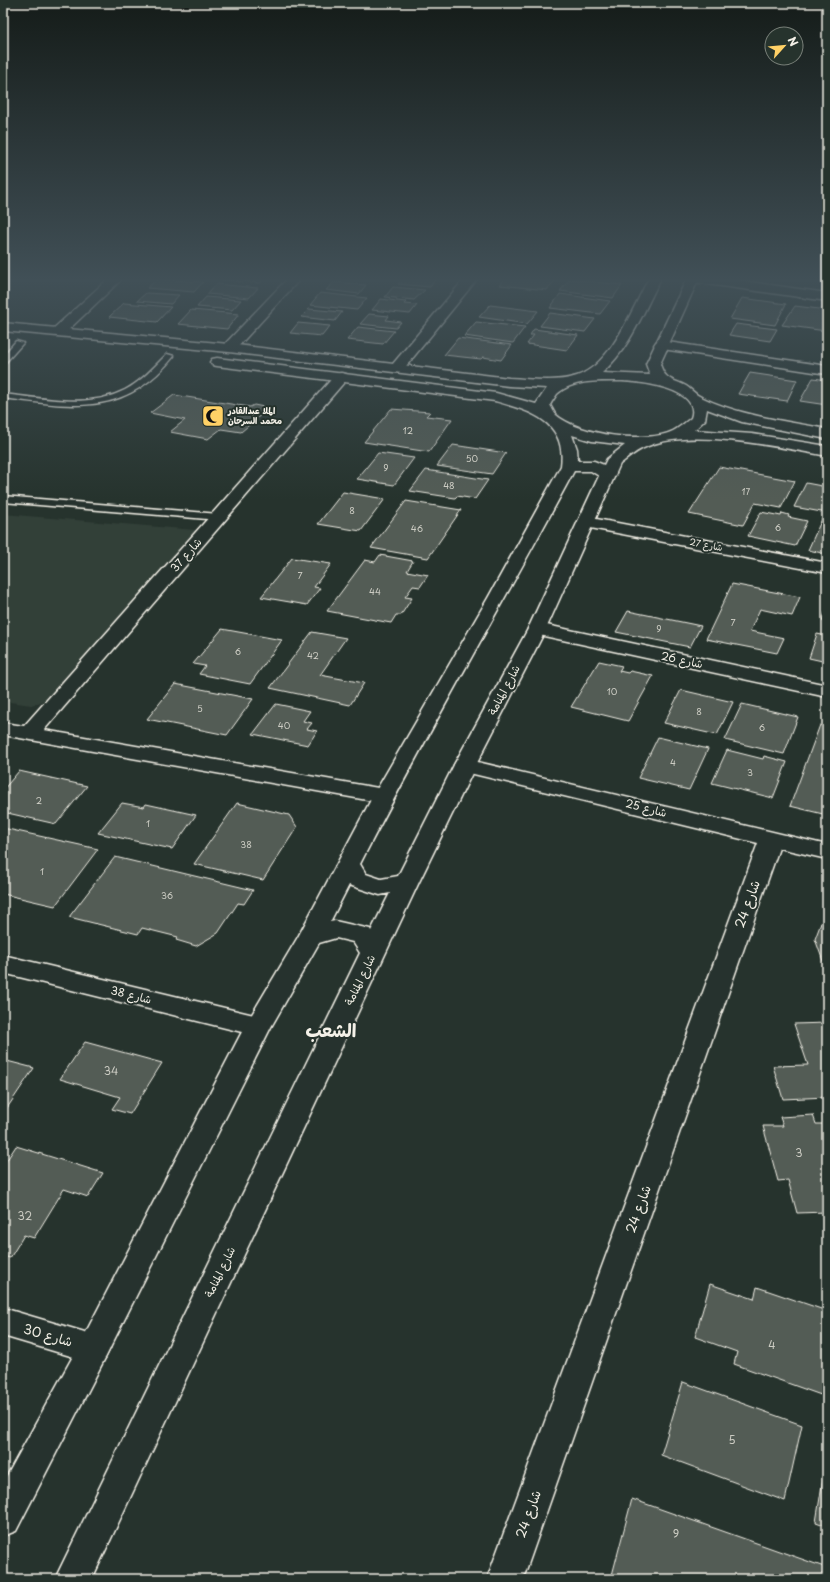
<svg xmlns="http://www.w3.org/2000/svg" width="830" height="1582" font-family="'Playpen Sans','Playpen Sans Arabic',sans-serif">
  <rect width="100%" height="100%" fill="#26332d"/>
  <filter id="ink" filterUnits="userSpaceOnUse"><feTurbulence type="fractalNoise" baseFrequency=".025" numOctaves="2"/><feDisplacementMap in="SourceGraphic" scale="8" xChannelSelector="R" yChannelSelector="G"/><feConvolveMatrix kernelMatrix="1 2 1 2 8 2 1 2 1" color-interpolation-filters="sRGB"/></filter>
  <g filter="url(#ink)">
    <!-- built -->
    <path fill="#333f39" d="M3,514L207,531L54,698L31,705L3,701Z"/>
    <!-- building -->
    <g fill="#525c55" stroke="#f4f1e8">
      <path d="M223,278H264L260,283L221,280Z"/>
      <path d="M402,278H437L430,287L398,284Z"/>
      <path d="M505,278H544L555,280L547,290L500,285Z"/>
      <path d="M157,279L203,282L194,292L147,288Z"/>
      <path d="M570,279L622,285L613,298L560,291Z"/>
      <path d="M334,282L366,285L359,294L326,290Z"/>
      <path d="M216,284L258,288L249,298L207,294Z"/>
      <path d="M393,287L425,290L414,300L385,297Z"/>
      <path d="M146,293L179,295L171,304L137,301Z"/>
      <path d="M320,293L367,298L357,310L310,305Z"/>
      <path d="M560,294L610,301L600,314L550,308Z"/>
      <path d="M206,297L241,300L232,310L197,307Z"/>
      <path d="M742,298L786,304L775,325L730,319Z"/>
      <path d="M381,299L406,302L404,304L417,305L410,314L372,310Z"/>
      <path d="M124,303L171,307L157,322L109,317Z"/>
      <path d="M490,305L538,311L527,324L479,317Z"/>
      <path d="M795,306L827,310L826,331L782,325Z"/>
      <path d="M309,309L342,312L335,321L301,317Z"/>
      <path d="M191,310L239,314L227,329L178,324Z"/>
      <path d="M550,313L595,319L585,332L540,326Z"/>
      <path d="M369,314L389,316L386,320L401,322L396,328L360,324Z"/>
      <path d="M476,322L496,324L525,327L513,343L464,336Z"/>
      <path d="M298,323L330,326L322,336L290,333Z"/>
      <path d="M736,324L777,329L770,341L729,335Z"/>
      <path d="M358,327L394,331L383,344L347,340Z"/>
      <path d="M534,329L578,335L567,350L527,344L534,335H530Z"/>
      <path d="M458,338L512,345L501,360L483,357L481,359L444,355Z"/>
      <path d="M750,373L797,380L787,401L738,394Z"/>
      <path d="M813,378L827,380V405L800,401Z"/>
      <path d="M174,395L250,407L254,405L269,408L241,432L221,429L208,439L170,432L185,420L150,413Z"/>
      <path d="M391,409L430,412L426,416L452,419L429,452L364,442Z"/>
      <path d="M453,445L506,453L492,474L437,466Z"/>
      <path d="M378,453L414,458L394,485L357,479Z"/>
      <path d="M719,467L795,481L781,508L755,503L743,525L689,514Z"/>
      <path d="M426,470L488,480L475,499L457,496L455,498L410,491Z"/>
      <path d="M806,483L827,487V513L794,507Z"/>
      <path d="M343,492L385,499L361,531L318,524Z"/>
      <path d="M406,501L461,510L428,558L371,548Z"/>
      <path d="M761,512L781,516L782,513L789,515L788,517L807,521L795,546L748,536Z"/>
      <path d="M822,519L827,520V554L808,550Z"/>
      <path d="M380,555L413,561L407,571L428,575L420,587L413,586L405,597L412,598L401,615H396L391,623L327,611L365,560L375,562Z"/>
      <path d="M292,558L331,564L314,587L320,588L307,605L261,597Z"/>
      <path d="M732,584L800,597L792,616L760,609L750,631L784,638L777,653L706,639Z"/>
      <path d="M826,610H827V622L822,621Z"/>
      <path d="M628,611L701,626L690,647L616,632Z"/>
      <path d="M222,629L282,640L250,684L199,674L205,666L193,664Z"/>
      <path d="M312,632L346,638L320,675L364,683L350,705L270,688Z"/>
      <path d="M817,634L827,636V662L809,658Z"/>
      <path d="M599,661L622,666L619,671L628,673L630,671L653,676L628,721L571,707Z"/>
      <path d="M175,684L253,699L227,735L147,719Z"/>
      <path d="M681,690L733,702L717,735L664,723Z"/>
      <path d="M276,704L310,711L303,721L312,723L307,729L317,731L308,745L253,734Z"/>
      <path d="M742,704L798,717L784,754L725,740Z"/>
      <path d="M820,725L827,727V815L790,806Z"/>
      <path d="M658,737L708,749L689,790L638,778Z"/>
      <path d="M727,750L763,759L764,756L787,762L773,798L712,783Z"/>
      <path d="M19,771L87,786L56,824L3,812V790Z"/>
      <path d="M122,803L144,807L146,804L196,815L172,849L98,833Z"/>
      <path d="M237,803L289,815L297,827L263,880L194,864Z"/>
      <path d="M3,828L98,849L55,906L3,894Z"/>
      <path d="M115,857L253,890L244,904L238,903L218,933L196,946L176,940L178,937L142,928L138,934L69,917Z"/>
      <path d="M821,923H827V972L815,939Z"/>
      <path d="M827,1023V1097L783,1099L773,1066L808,1065L794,1024Z"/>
      <path d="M85,1042L162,1063L130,1114L112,1109L120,1097L60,1079Z"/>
      <path d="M3,1060L34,1068L3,1114Z"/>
      <path d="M813,1115L816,1124H827V1212L797,1213L788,1180L778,1181L763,1126H783L780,1117Z"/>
      <path d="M16,1146L103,1173L88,1197L64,1189L34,1238L24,1235L10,1258L3,1256V1166Z"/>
      <path d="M710,1284L754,1299L757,1287L827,1311V1367L821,1395L734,1364L737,1352L695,1337Z"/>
      <path d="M683,1382L802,1425L785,1501L661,1455Z"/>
      <path d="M827,1454V1526L816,1522Z"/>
      <path d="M632,1499L827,1568V1579H611Z"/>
    </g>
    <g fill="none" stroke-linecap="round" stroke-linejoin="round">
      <!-- lane casing -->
      <g stroke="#f4f1e8" stroke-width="3">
        <g id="lane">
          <path d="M16,341L23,343L6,362H3V356Z"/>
          <path d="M167,354L174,356C124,418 73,407 3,398V394C42,398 88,409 125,390C141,382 154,367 167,354Z"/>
          <path d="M3,496L219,514L224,517L219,520L3,502Z"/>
        </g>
      </g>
      <!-- street casing -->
      <g stroke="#f4f1e8" stroke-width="3">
        <g id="street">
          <path d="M109,278H123L63,335H53L51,332L53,329Z"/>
          <path d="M288,278H301L234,351H224L222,348L224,345Z"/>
          <path d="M465,278H478L402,371H392L390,368L392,365Z"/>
          <path d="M687,278H723L827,293V301L693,282Z"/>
          <path d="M661,341L827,366V374L656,348L654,345L656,342Z"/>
          <path d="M341,373L346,374L348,377L346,380L44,730L384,789L392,791L395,796L392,801L384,803L3,735V723L24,726L336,374Z"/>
          <path d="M586,517L827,563V573L580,526L578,522L580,518Z"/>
          <path d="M537,623L827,685V697L530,633L528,629L530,625Z"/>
          <path d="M465,759L827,845V859L779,848L523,1579H487L758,843L457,770L454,765L457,760Z"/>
          <path d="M3,955L258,1016L267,1019L271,1026L267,1033L258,1036L3,973Z"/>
          <path d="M3,1308L105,1338L110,1348L105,1358L94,1363L3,1336Z"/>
        </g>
      </g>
      <!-- secondary casing -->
      <g stroke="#f4f1e8" stroke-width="3">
        <path id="secondary" d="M649,278H661C643,312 631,347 602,373L650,375L646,364L687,278H699L660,364C665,381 673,379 686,386C692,390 696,395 701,397C740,416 785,421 827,429V439L742,422L707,409L705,420L694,430L752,434L827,446V456C779,447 693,428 648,446C637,450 629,457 620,464L546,629L476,765L419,882L92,1579H55L360,953L353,942L336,938L319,943L271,1027L105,1358L16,1531L3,1536V1483L83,1338L245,1026L298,937L373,796L488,598L561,466C567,421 530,411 495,401L217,366L212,365L210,362L212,359L217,358L496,393L536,404L547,388L509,386L229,352L3,331V323L229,344L509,378C531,379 556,383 577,376C612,364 632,309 649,278ZM622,381C640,382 702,388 691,418C686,422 679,428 673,431C646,444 579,435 556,415C554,413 552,408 550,405C552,401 555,397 557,394C573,379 602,381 622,381ZM572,435L592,441L625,445L607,459L604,465L594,461H578L577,449ZM574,471H591L599,476L528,629L454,765L398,876L381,879L366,874L360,864C428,731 504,602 574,471ZM349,885L380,895L390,893L371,931L370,929L335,921L330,922Z"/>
      </g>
      <!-- lane -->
      <use href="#lane" fill="#26332d" fill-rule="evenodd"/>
      <!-- street -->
      <use href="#street" fill="#26332d" fill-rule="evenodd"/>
      <!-- secondary -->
      <use href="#secondary" fill="#26332d" fill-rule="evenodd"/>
    </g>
  </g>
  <!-- sky -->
  <linearGradient id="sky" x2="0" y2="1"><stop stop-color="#151c19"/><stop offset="0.56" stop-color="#415057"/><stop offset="1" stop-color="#415057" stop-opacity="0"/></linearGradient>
  <rect width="830" height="500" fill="url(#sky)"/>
  <!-- icons -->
  <defs>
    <g id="mosque-square" transform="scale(1.15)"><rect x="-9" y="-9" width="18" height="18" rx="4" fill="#ffd166" stroke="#26332d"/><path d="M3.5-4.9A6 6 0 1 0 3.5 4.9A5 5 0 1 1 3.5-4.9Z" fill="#111"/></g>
  </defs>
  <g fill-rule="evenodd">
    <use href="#mosque-square" x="213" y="416"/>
  </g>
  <g text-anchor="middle" stroke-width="4" stroke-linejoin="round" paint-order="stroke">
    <!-- far-poi labels -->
    <g font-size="9" font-weight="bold" fill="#f4f1e8" stroke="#26332d" text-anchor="start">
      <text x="228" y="414">الملا عبدالقادر<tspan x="228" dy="10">محمد السرحان</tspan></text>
    </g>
    <!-- number labels -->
    <g font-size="9" fill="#ccccc3">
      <text x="408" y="434">12</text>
      <text x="472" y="462">50</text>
      <text x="386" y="471">9</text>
      <text x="449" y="489">48</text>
      <text x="746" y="495">17</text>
      <text x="352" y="514">8</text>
      <text x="778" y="531">6</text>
      <text x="417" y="532">46</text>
      <text x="300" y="579">7</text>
      <text x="375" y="595">44</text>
      <text x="733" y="626">7</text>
      <text x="659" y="632">9</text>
      <text x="238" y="655">6</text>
      <text x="313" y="659">42</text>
      <text x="612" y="695">10</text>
      <text x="200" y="712">5</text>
      <text x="699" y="715">8</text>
      <text x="284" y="729">40</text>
      <text x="762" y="731">6</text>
      <text x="673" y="766">4</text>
      <text x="750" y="776">3</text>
      <text x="39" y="804">2</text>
      <text x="148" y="827">1</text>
      <text x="246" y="848">38</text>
      <text x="42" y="875">1</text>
      <text x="167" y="899">36</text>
    </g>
    <!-- far-street labels -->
    <g font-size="9" fill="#f4f1e8" stroke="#26332d">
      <text transform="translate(706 545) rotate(11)" y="3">شارع 27</text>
    </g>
    <!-- street labels -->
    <g font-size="11" fill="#f4f1e8" stroke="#26332d">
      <text transform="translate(186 555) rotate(-49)" y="4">شارع 37</text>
      <text transform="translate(682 660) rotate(12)" y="4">شارع 26</text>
      <text transform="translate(504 690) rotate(-62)" y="4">شارع المنامة</text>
      <text transform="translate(646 808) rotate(14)" y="4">شارع 25</text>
      <text transform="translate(360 980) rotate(-64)" y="4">شارع المنامة</text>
      <text transform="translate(131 995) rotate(14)" y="4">شارع 38</text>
      <text transform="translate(220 1272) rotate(-64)" y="4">شارع المنامة</text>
    </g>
    <!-- near-number labels -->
    <g font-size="11" fill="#ccccc3">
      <text x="111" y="1075">34</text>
      <text x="799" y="1157">3</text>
      <text x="25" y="1220">32</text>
      <text x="772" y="1349">4</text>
      <text x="732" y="1444">5</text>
      <text x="676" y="1538">9</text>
    </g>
    <!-- near-street labels -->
    <g font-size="13" fill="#f4f1e8" stroke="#26332d">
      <text transform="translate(747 904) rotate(-70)" y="5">شارع 24</text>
      <text transform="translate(638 1209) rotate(-70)" y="5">شارع 24</text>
      <text transform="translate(48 1335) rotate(16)" y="5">شارع 30</text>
      <text transform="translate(528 1514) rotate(-70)" y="5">شارع 24</text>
    </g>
    <!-- near-district labels -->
    <g font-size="18" font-weight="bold" fill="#f4f1e8" stroke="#26332d">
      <text x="331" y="1037">الشعب</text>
    </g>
  </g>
  <!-- margin -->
  <rect width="830" height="1582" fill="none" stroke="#26332d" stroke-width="16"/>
  <rect x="8" y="8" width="814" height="1566" fill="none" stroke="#f4f1e8" stroke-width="1.5" filter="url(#ink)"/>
  <!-- north arrow -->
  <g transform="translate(784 46) rotate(63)"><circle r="19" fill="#26332d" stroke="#787f78"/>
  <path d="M0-3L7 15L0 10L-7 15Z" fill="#ffd166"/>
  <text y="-6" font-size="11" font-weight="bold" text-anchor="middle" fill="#f4f1e8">N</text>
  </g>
</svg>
